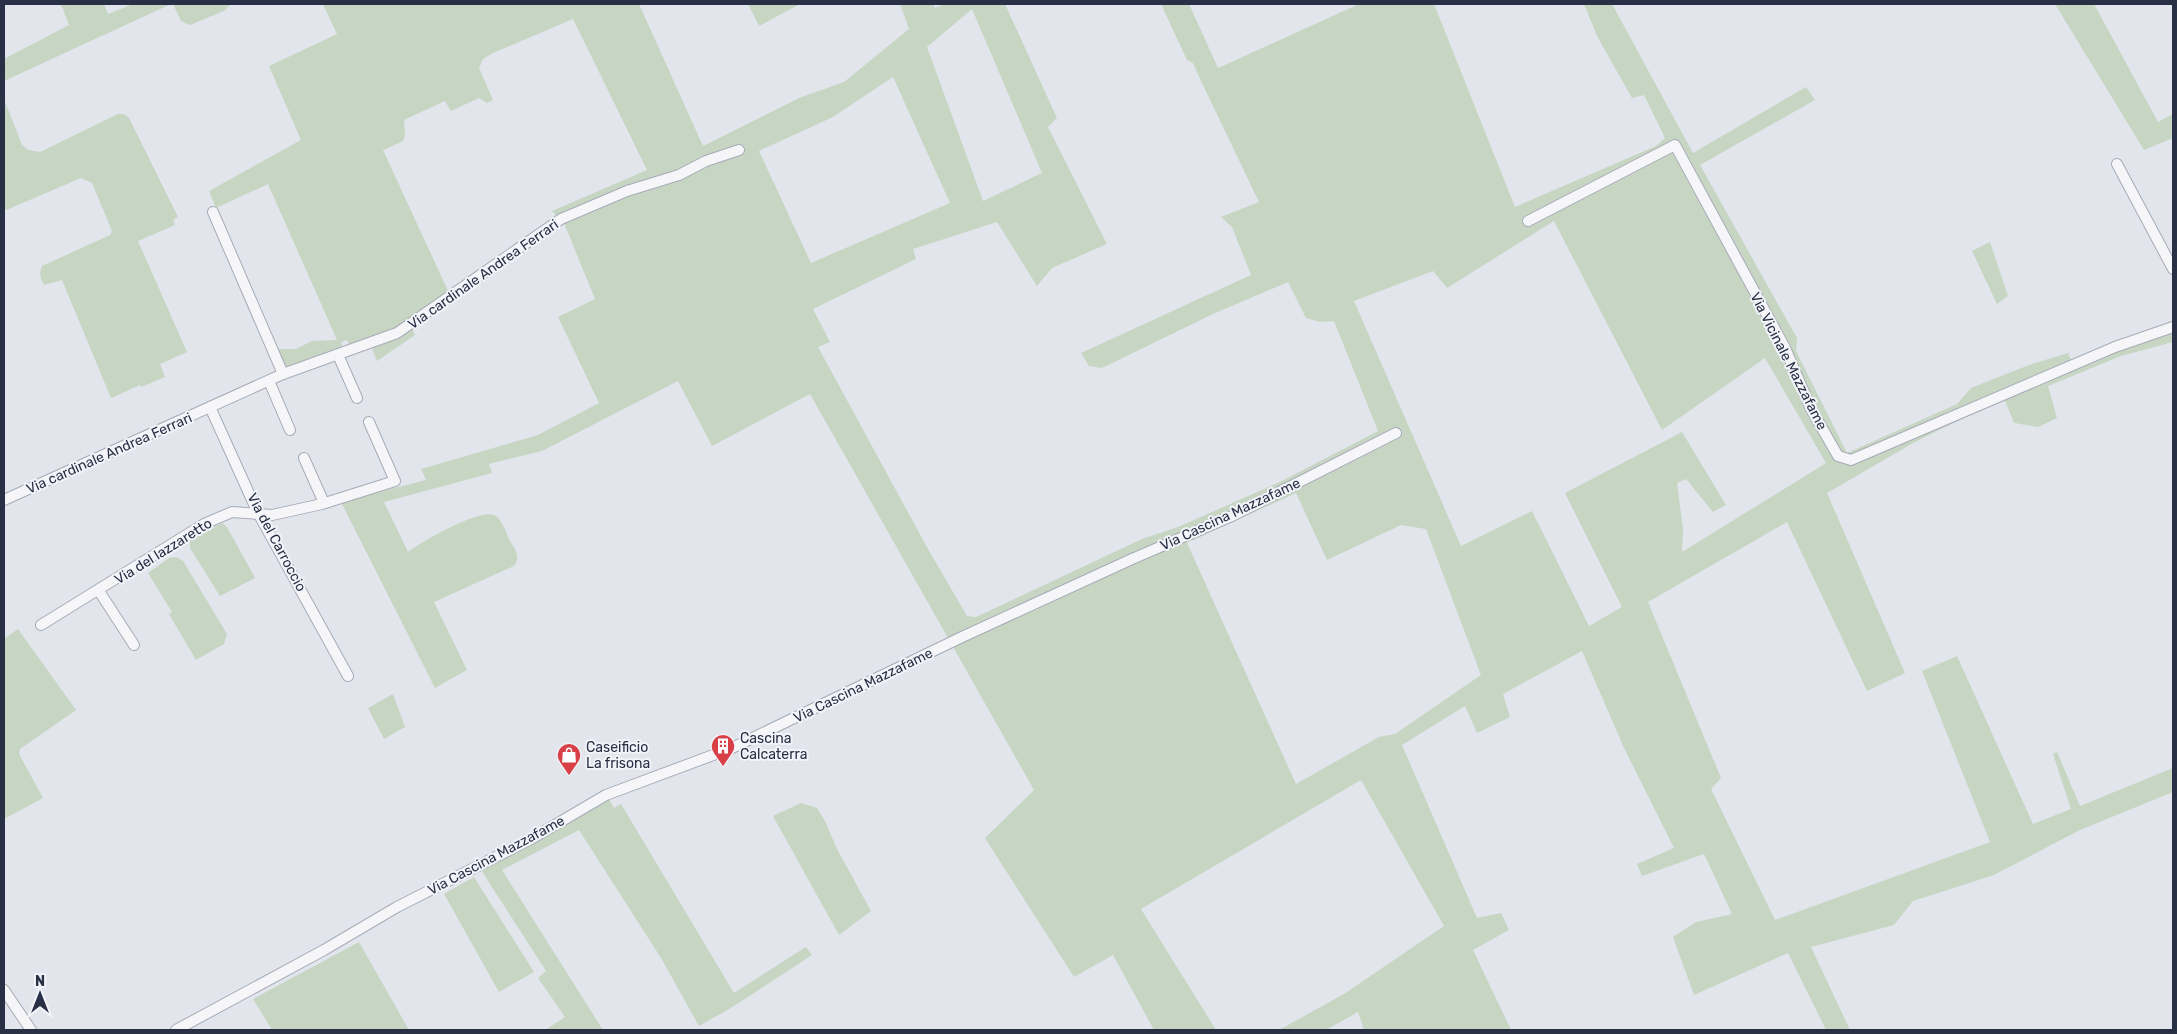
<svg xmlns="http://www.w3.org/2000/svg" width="2177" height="1034" font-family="Rubik,sans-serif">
  <rect width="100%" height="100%" fill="#e2e5ec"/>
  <!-- green -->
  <g fill="#c6d6c3" fill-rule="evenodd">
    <path d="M61,4H104L108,14L133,4H171L4,81V59L69,25Z"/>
    <path d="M173,4H230V5L224,11L190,25L181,21Z"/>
    <path d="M323,4H639L703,146L799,98L844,82L909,29L900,4H933L935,8L945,4H1005L1057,118L1048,127L1107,244L1052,268L1037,286L997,222L913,249L916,259L813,309L830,342L818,347L928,549L967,616L976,617L1142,539L1178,527L1280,482L1378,431L1334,321L1320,322L1306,318L1288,282L1213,314L1102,368L1089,366L1081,353L1251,275L1232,227L1221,217L1259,202L1201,81L1193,63L1187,60L1161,4H1189L1218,68L1359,4H1434L1515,207L1656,146L1665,138L1644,95L1632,98L1597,36L1584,4H1612L1693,153L1806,87L1815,100L1700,165L1797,338L1796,351L1847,453L1957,404L1971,388L2029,365L2068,353L2074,367L2173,330V342L2121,356L2048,386L2057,418L2038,427L2014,423L2004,398L1915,442L1827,493L1905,673L1867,691L1787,522L1648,602L1721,778L1711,789L1775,920L1990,842L1922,671L1957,656L2033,824L2071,809L2053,754L2057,752L2080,806L2173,768V792L2080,830L1994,875L1913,901L1894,925L1811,947L1850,1030H1826L1788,953L1694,995L1673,937L1696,922L1732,914L1704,854L1642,876L1637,864L1674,848L1624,748L1582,651L1503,694L1510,717L1477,733L1465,706L1402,745L1477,918L1501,913L1509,930L1473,950L1511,1030H1364L1358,1012L1326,1030H1279L1344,994L1444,926L1361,780L1141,909L1216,1030H1154L1113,955L1074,977L985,838L1034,790L810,394L712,446L678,381L542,451L489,464L492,473L384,502L408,552C421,542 478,509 494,515C502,518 506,533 510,541C515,549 521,557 514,566L434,602L467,670L435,688L341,502L426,480L421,469L538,435L599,403L558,317L595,299L564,223L552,211L647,170L573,19L493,53L483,59L479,68L493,100L487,103L479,98L451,111L445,101L404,120L405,135L403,141L383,150L449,293L409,322L415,335L377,361L369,340L350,346L347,340L341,342L344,350L286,369L275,349H296L312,341L337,340L268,184L216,208L209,191L301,140L269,66L337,34ZM972,9L1042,173L983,201L927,47ZM893,77L950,203L811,263L759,151L833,117ZM1554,221L1662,430L1765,358L1826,463L1682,552L1683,529L1677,483L1686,479L1713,512L1726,505L1682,432L1565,493L1622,607L1589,626L1532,511L1461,546L1354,301L1433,271L1447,288ZM1296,493L1327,560L1401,525L1426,529L1481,675L1395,734L1379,737L1296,784L1187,543Z"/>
    <path d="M748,4H800L759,26Z"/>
    <path d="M2055,4H2094L2158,122L2173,114V138L2144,150Z"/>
    <path d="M4,99L22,145L28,150L40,152L118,114H124L129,118L178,217L173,220L175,225L138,241L187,352L160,364L165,377L141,387L140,385L111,398L62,280L44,285C40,278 39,273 42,266L110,235L112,231L92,183L81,178L4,211Z"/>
    <path d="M1990,242L2008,296L1997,304L1972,251Z"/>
    <path d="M222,523L227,527L255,578L220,596L190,548V540Z"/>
    <path d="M176,557L183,561L227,634L224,644L196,660L169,614L172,612L148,573L169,558Z"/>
    <path d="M18,629L76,710L20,749L19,754L43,798L4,819V639Z"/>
    <path d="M393,694L405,727L384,739L368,708Z"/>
    <path d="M609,799L614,808L621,804L734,993L806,947L812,955L734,1006L699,1026L661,958L579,830L502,870L603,1030H545L565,1017L538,978L546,971L481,870Z"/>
    <path d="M801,803L817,808L825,821L837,849L871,911L839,935L773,816Z"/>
    <path d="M474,877L534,972L499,992L444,894Z"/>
    <path d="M359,942L409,1030H272L253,999Z"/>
  </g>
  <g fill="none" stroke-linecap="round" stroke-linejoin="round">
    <!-- minor casing -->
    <g stroke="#a7abb7" stroke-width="12">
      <g id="minor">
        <path d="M2117,164L2173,269"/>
        <path d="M213,212L283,374"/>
        <path d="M1528,221L1675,145L1785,348L1811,409L1838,456L1851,460L2115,347L2173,327"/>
        <path d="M338,355L357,398"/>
        <path d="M269,381L290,430"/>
        <path d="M210,407L257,511L348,676"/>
        <path d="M304,458L324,503"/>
        <path d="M4,500L283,374L397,333L561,219L627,191L679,175L706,161L739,150"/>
        <path d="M99,591L134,645"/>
        <path d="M41,625L204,524L232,512L272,515L322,504L395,481L369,422"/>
        <path d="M4,990L31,1030"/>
        <path d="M176,1030L324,950L397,907L531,839L606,795L732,748L962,637L1132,559L1232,516L1396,433"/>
      </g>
    </g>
    <!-- minor -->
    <use href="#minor" stroke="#f6f6f9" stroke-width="10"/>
  </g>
  <!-- icons -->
  <defs>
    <g id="building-pin" transform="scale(1.25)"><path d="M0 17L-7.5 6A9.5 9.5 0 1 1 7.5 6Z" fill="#d93f46" stroke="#f2f4f9"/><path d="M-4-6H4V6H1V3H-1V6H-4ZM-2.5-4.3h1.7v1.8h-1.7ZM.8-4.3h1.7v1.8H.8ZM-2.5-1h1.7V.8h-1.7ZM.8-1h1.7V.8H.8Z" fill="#fff"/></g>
    <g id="shop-pin" transform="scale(1.25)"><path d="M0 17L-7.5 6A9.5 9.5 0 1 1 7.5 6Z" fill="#d93f46" stroke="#f2f4f9"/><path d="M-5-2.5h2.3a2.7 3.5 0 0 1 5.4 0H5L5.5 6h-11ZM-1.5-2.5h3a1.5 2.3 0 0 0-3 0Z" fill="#fff"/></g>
  </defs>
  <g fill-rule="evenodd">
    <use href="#building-pin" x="723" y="746"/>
    <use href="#shop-pin" x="569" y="755"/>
  </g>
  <g text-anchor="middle" stroke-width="4" stroke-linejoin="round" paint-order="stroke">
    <!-- street labels -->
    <g font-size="14" fill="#293045" stroke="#f2f4f9">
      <text transform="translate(483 274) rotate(-35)" y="5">Via cardinale Andrea Ferrari</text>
      <text transform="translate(1789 361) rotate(63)" y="5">Via Vicinale Mazzafame</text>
      <text transform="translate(109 453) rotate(-24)" y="5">Via cardinale Andrea Ferrari</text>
      <text transform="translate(1230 514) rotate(-25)" y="5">Via Cascina Mazzafame</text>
      <text transform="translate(277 542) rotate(62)" y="5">Via del Carroccio</text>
      <text transform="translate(163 551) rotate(-32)" y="5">Via del lazzaretto</text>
      <text transform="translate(863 685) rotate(-26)" y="5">Via Cascina Mazzafame</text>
      <text transform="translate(496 855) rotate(-28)" y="5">Via Cascina Mazzafame</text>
    </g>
    <!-- poi labels -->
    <g font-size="14" fill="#293045" stroke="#f2f4f9" text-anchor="start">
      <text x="740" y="743">Cascina<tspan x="740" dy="16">Calcaterra</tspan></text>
      <text x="586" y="752">Caseificio<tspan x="586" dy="16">La frisona</tspan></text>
    </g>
  </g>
  <!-- border -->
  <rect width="2177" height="1034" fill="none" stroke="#293045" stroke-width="10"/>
  <!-- north arrow -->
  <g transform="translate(40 994)" stroke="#f2f4f9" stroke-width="4" paint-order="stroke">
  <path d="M0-4L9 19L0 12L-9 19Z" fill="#293045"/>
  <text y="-8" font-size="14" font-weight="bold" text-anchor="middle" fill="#293045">N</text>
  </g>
</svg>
